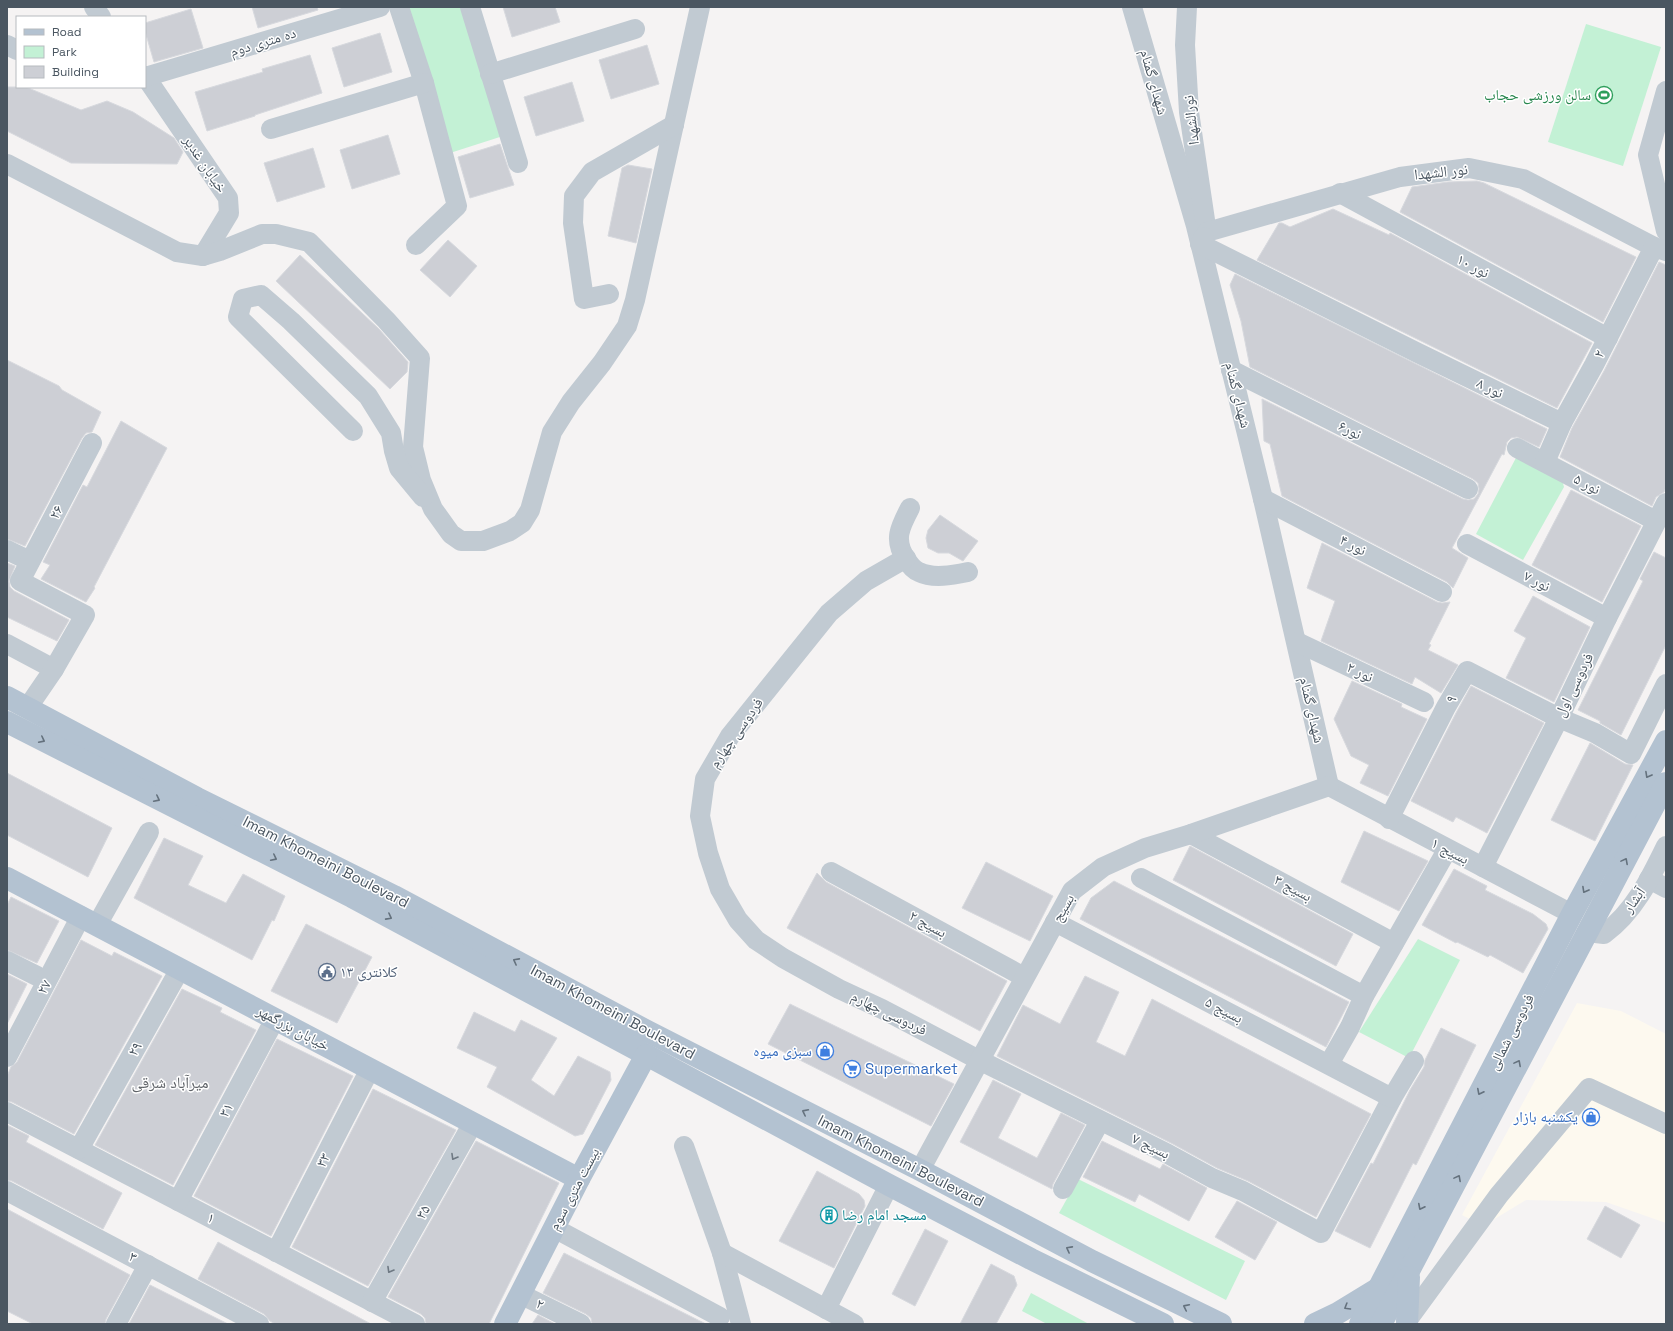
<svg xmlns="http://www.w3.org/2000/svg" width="1673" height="1331" font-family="'Space Grotesk','Noto Naskh Arabic',sans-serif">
  <rect width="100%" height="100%" fill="#f5f3f3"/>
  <!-- commercial -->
  <path fill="#fdf9ef" d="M1577,1003L1621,1011L1666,1034V1223L1606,1202L1526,1200L1483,1226L1462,1215Z"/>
  <!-- green -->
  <g fill="#c3f1d5">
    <path d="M408,7H461L503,136L450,153Z"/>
    <path d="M1586,24L1661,47L1623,166L1548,142Z"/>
    <path d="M1518,454L1561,476L1564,487L1523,560L1476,534Z"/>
    <path d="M1418,939L1460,960L1409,1058L1359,1032Z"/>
    <path d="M1078,1179L1245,1261L1226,1300L1059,1213Z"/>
    <path d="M1031,1293L1089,1324H1047L1022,1311Z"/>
  </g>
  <!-- building -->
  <g fill="#cdcfd5" stroke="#d7d9de">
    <path d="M252,7H317L318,10L258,28Z"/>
    <path d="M503,7H555L560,22L512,37Z"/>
    <path d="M191,9L203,48L154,62L145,31V23Z"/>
    <path d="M380,33L392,72L344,87L332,48Z"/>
    <path d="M647,45L659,84L611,99L599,60Z"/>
    <path d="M310,55L322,93L255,115V116L207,131L195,92L263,72L262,69Z"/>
    <path d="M572,82L584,121L536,136L524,97Z"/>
    <path d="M7,87H26L81,110L107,101L133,112L174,138L183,152L177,164L71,163L7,131Z"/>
    <path d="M388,135L400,174L352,189L340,150Z"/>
    <path d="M500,144L514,185L470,198L458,157Z"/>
    <path d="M313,148L325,187L277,202L264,163Z"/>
    <path d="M628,165L652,169L636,243L608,236L622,168Z"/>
    <path d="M1477,181L1484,183L1636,257L1603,322L1400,212L1412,187L1448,182Z"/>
    <path d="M1333,209L1389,235L1390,233L1592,343L1557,408L1257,260L1279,223H1282L1290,227Z"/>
    <path d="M448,240L477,266L450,297L420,270Z"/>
    <path d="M300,255L379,329L408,362L407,372L390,389L276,281Z"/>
    <path d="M1659,262L1666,265V487L1664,492L1656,497L1652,506L1560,457L1572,428L1604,371Z"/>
    <path d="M1235,274L1547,429L1539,447L1517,437L1511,438L1507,442L1504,455L1502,454L1452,548L1468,558L1453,588L1447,582L1282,496L1270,444L1264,441L1262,399L1463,499L1468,500L1474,499L1478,494L1479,489L1478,483L1473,479L1250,367L1241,321L1230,285Z"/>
    <path d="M7,360L59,386L62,390L101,412L92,432L86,433L82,438L25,546L7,539Z"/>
    <path d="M121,421L167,448L94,587L95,588L86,602L41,579L50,565L43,562L83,485L87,487Z"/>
    <path d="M1571,490L1641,526L1602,602L1532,565Z"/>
    <path d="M940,515L978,541L963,561L949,553H938L928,548L926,538L928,530Z"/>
    <path d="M1322,543L1437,602L1442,603L1450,602L1429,644L1431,645L1428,650L1458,665L1441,693L1415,677L1412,684L1321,641L1335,601L1307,588Z"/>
    <path d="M1654,552L1666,558V645L1621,735L1600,723V721L1578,710L1643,581L1640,579Z"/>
    <path d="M7,563L15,566L9,581L10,587L14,591L69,620L57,641L7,617Z"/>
    <path d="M1533,596L1590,627L1554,702L1506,678L1526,638L1514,631Z"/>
    <path d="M1352,681L1402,704L1401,707L1427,719L1388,796L1360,783L1369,765L1351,756L1334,719Z"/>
    <path d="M1471,686L1544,723L1487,833L1456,817L1453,822L1411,801L1456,713Z"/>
    <path d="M1590,743L1625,764L1633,765L1595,841L1551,820Z"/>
    <path d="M7,773L112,828L88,877L7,835Z"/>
    <path d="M1364,831L1428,861L1399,911L1341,882Z"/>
    <path d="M164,838L203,856L188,885L226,903L243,874L285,896L274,921L272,920L252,960L134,898Z"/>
    <path d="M1190,846L1353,934L1336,966L1173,880Z"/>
    <path d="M986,862L1053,896L1030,941L962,908Z"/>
    <path d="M1454,869L1487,886L1485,890L1533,914L1546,924L1548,929L1523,973L1490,955L1488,957L1457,942L1456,943L1422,925Z"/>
    <path d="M817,873L826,882L1007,981L980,1031L787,928Z"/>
    <path d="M1114,881L1349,1002L1326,1047L1080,919L1091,898Z"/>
    <path d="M11,897L59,921L37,963L7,950V905Z"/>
    <path d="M306,924L372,957L337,1023L271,991Z"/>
    <path d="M81,940L112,956L114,952L162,976L74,1134L12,1102L7,1101V1076L11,1067L17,1062Z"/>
    <path d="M7,974L27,984L7,1024Z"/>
    <path d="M1085,976L1119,992L1096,1042L1125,1056L1152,999L1371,1114L1316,1217L1248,1181L1217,1168L1173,1144L997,1056L1023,1005L1060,1024Z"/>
    <path d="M182,989L222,1008L220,1012L256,1030L173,1185L95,1145Z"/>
    <path d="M790,1004L954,1084L931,1126L768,1044Z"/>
    <path d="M474,1012L515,1032L521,1020L557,1038L531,1080L554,1096L578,1056L610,1072L611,1080L583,1134L575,1136L487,1087L497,1067L457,1048Z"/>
    <path d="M1441,1028L1476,1045L1416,1165L1413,1163L1370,1248L1335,1231L1371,1163L1373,1164L1410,1090L1424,1067L1425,1060Z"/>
    <path d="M277,1039L353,1076L271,1236L194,1196Z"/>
    <path d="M993,1080L1021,1094L998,1138L1037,1158L1061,1113L1085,1125L1053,1184L1052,1189L960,1142Z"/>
    <path d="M373,1089L456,1130L368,1286L292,1247Z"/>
    <path d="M7,1125L29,1136L26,1142L122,1193L103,1229L12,1181L7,1180Z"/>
    <path d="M476,1141L559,1183L489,1324H426L425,1318L421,1314L388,1297Z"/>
    <path d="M1102,1141L1160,1169L1163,1164L1207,1188L1189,1221L1139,1194L1135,1202L1083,1177Z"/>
    <path d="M817,1171L859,1194L864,1200L865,1206L834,1268L779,1241Z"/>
    <path d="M1237,1201L1277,1222L1255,1260L1215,1237Z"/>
    <path d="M1605,1206L1640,1225L1621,1258L1587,1239Z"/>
    <path d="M7,1209L130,1275L106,1319L105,1324H33L7,1311Z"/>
    <path d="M925,1229L948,1241L915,1306L892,1294Z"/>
    <path d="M218,1242L238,1253L371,1324H275L270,1321L264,1314L198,1279Z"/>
    <path d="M564,1253L706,1324H592L591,1318L586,1314L543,1293Z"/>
    <path d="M991,1264L1014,1276L1017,1285L996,1324H960Z"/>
    <path d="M150,1285L228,1324H129Z"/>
    <path d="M538,1315L555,1324H532Z"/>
  </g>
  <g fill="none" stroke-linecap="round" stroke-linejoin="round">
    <!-- minor -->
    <g stroke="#c1cad2" stroke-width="20">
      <path d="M94,7L101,17"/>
      <path d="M399,7L424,83L457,206L416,245"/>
      <path d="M470,7L518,163"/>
      <path d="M1132,7L1196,226L1263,499L1329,786"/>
      <path d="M1187,7L1185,45L1189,112L1205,220"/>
      <path d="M7,45L17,50"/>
      <path d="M490,74L635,29"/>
      <path d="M145,76L228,198L229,213L203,256"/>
      <path d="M145,77L380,7"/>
      <path d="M1666,91L1648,155L1666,231"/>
      <path d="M271,129L424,83"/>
      <path d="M7,164L177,252L203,256L220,251L262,234H276L309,242L386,320L420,358L413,447L421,480L433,509L451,534L461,541H483L510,531L522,523L530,510L552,432L571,402L602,363L627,326L635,300L700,7"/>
      <path d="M1340,193L1608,338"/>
      <path d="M1207,232L1400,177L1469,168L1523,179L1654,247L1666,251"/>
      <path d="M1204,237L1200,244L1418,353L1562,423"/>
      <path d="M609,294L584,299L573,223L574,196L592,172L674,125"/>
      <path d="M1231,370L1468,489"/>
      <path d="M353,431L238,317L243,299L261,295L291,321L368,396L391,433L394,451L399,468L423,497"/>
      <path d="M1517,448L1656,521"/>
      <path d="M1545,462L1562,423L1594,365L1654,247"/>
      <path d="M1263,499L1442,592"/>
      <path d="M910,508C900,527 893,540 906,559C909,564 914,570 919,572C933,579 953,575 968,572"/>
      <path d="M1467,544L1607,618"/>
      <path d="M7,550L30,561"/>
      <path d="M906,558L866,581L829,613L730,736L705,779L700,816L708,853L720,889L738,920L756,940L783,958L839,989L882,1009L979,1060L1168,1154L1212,1178L1243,1191L1321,1233L1392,1098L1414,1061"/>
      <path d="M1297,642L1424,702"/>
      <path d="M7,644L54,669"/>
      <path d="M28,707L54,669L85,615L20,581L92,443"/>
      <path d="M1329,786L1572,914"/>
      <path d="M1389,819L1446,707L1467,671L1559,718L1595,733L1631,754L1666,684"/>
      <path d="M1191,834L1394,943"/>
      <path d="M1483,867L1559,718L1607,618L1666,503"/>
      <path d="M831,872L1024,977"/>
      <path d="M1141,878L1364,996"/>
      <path d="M1649,879L1666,888"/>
      <path d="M1055,922L1392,1098"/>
      <path d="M97,925L149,832"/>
      <path d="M1587,932L1604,934C1634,912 1650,879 1666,846"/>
      <path d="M7,961L37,976"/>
      <path d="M7,1057L81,916"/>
      <path d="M1329,1064L1350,1027L1364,996L1447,850"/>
      <path d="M7,1112L415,1324"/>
      <path d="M684,1146L722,1253L741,1324"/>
      <path d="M79,1149L180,969"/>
      <path d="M920,1170L1072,891L1103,867L1145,848L1191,834L1329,786"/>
      <path d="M1063,1189L1100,1121"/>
      <path d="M7,1191L259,1324"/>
      <path d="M178,1201L275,1019"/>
      <path d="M554,1228L720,1317"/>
      <path d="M276,1252L370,1069"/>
      <path d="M722,1253L854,1324"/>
      <path d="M520,1294L581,1324"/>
      <path d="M372,1302L473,1123"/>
      <path d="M826,1309L889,1185"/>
      <path d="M1406,1322L1499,1195L1589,1088L1666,1124"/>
      <path d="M116,1324L148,1265"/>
    </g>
    <!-- major -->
    <g stroke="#b3c2d1" stroke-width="22">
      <path d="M7,697L197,798L394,896L647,1031L920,1170L1092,1261L1221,1324"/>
      <path d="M7,722L352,897L889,1185L1031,1259L1163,1324"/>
      <path d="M7,878L579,1179"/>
      <path d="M505,1324L579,1179L646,1055"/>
      <path d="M1315,1324L1338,1313L1379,1288"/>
      <path d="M1360,1324L1572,914L1666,741"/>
      <path d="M1381,1324L1666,783"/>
      <path d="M1407,1324L1409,1277"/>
    </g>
  </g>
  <!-- one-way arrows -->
  <defs><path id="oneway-chevron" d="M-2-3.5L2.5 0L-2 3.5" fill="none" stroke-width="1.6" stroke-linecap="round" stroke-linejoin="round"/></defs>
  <g stroke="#64717d">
    <use href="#oneway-chevron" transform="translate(42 740) rotate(27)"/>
    <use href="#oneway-chevron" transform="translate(1648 775) rotate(119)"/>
    <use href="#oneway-chevron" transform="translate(157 799) rotate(27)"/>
    <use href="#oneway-chevron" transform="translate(274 858) rotate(27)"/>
    <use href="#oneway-chevron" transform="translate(1625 861) rotate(-62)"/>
    <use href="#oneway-chevron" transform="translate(1585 890) rotate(119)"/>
    <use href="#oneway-chevron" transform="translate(389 917) rotate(28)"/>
    <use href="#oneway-chevron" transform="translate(516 961) rotate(-152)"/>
    <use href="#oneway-chevron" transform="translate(1518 1063) rotate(-62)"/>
    <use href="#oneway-chevron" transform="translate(1480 1092) rotate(117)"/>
    <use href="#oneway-chevron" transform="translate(805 1112) rotate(-153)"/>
    <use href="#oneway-chevron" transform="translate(1458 1178) rotate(-62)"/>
    <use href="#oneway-chevron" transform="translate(1421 1207) rotate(117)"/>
    <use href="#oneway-chevron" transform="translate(1069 1249) rotate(-152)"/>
    <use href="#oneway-chevron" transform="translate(1186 1307) rotate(-154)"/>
    <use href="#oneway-chevron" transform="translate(1347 1307) rotate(149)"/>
  </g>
  <g stroke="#6e7983">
    <use href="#oneway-chevron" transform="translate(454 1157) rotate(120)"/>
    <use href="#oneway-chevron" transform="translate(390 1270) rotate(120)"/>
  </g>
  <!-- icons -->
  <defs>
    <g id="stadium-ring" transform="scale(0.9)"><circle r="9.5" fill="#fff" stroke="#2e9e5b" stroke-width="1.5"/><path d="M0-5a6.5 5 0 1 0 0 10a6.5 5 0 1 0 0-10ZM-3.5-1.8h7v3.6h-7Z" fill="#2e9e5b"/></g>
    <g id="civic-ring" transform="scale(0.9)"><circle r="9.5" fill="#fff" stroke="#5c6f8a" stroke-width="1.5"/><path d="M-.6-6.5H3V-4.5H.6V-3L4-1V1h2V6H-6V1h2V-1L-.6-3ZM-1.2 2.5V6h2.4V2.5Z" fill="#5c6f8a"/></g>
    <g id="shop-ring" transform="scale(0.9)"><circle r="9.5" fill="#fff" stroke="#3f7fe0" stroke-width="1.5"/><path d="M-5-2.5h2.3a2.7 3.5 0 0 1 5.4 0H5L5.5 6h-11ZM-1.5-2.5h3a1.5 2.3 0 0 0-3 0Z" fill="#3f7fe0"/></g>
    <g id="supermarket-ring" transform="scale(0.9)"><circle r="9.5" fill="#fff" stroke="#3f7fe0" stroke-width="1.5"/><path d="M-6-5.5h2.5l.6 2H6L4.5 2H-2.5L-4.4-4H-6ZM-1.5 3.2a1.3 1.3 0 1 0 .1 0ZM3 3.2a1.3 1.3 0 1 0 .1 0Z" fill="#3f7fe0"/></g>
    <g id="building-ring" transform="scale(0.9)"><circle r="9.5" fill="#fff" stroke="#0f9aa8" stroke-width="1.5"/><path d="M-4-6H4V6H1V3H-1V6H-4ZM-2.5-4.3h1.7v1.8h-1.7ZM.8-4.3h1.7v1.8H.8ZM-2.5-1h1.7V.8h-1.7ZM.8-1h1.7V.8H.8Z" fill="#0f9aa8"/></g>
  </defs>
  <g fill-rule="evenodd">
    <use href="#stadium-ring" x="1604" y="95"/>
    <use href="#civic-ring" x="327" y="972"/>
    <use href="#shop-ring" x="825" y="1051"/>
    <use href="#supermarket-ring" x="852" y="1069"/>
    <use href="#shop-ring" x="1591" y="1117"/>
    <use href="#building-ring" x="829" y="1215"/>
  </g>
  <g text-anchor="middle" stroke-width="3" stroke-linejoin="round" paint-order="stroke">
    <!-- street labels -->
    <g font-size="15" fill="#4a5661" stroke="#fff">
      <text transform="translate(263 42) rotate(-17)" y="5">ده متری دوم</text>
      <text transform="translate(1154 82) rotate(74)" y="5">شهدای گمنام</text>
      <text transform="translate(1191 120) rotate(-97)" y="5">نورالشهدا</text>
      <text transform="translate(205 164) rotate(56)" y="5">خیابان غدیر</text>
      <text transform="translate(1441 172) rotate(-6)" y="5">نور الشهدا</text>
      <text transform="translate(1473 266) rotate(28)" y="5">نور ۱۰</text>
      <text transform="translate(1599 354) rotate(-63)" y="5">۲</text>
      <text transform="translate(1490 388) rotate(26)" y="5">نور ۸</text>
      <text transform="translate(1238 395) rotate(76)" y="5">شهدای گمنام</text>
      <text transform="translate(1350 430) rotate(27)" y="5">نور۶</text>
      <text transform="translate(1587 484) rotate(28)" y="5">نور ۵</text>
      <text transform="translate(56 512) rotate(-63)" y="5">۲۶</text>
      <text transform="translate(1353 545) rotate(28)" y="5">نور ۴</text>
      <text transform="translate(1537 581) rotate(28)" y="5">نور ۷</text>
      <text transform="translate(1360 672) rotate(26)" y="5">نور ۲</text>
      <text transform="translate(1574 685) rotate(-64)" y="5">فردوسی اول</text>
      <text transform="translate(1451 699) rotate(-60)" y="5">۹</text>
      <text transform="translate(1312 710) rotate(77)" y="5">شهدای گمنام</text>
      <text transform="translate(736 733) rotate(-55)" y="5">فردوسی چهارم</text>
      <text transform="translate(1450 851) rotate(27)" y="5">بسیج ۱</text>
      <text transform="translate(326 862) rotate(27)" y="5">Imam Khomeini Boulevard</text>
      <text transform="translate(1293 888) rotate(28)" y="5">بسیج ۳</text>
      <text transform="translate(1634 900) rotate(-55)" y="5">آبشار</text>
      <text transform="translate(1063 908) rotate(-60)" y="5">بسیج</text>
      <text transform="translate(928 924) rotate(29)" y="5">بسیج ۲</text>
      <text transform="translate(44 987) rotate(-62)" y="5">۲۷</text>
      <text transform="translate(1224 1010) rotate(27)" y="5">بسیج ۵</text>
      <text transform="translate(613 1012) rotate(28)" y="5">Imam Khomeini Boulevard</text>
      <text transform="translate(889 1013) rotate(26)" y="5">فردوسی چهارم</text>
      <text transform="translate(293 1028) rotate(28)" y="5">خیابان بزرگمهر</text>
      <text transform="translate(1511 1032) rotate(-63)" y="5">فردوسی شمالی</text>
      <text transform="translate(135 1049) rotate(-61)" y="5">۲۹</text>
      <text transform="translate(226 1110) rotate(-62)" y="5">۳۱</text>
      <text transform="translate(1151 1146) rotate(26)" y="5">بسیج ۷</text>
      <text transform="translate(323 1160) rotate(-63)" y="5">۳۳</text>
      <text transform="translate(901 1161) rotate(27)" y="5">Imam Khomeini Boulevard</text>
      <text transform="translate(574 1189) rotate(-62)" y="5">بیست متری سوم</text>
      <text transform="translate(423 1212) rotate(-60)" y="5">۳۵</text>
      <text transform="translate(211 1218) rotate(28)" y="5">۱</text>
      <text transform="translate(133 1257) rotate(28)" y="5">۳</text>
      <text transform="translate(540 1304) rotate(26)" y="5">۲</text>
    </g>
    <!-- leisure labels -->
    <g font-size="15" fill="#27864d" stroke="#fff" text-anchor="end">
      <text x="1591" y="100">سالن ورزشی حجاب</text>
    </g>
    <!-- service labels -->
    <g font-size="15" fill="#4e5e75" stroke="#fff" text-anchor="start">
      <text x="340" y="977">کلانتری ۱۳</text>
    </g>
    <!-- shop labels -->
    <g font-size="15" fill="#366cbe" stroke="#fff" text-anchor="end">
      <text x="812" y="1056">سبزی میوه</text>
      <text x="865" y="1074" text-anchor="start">Supermarket</text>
      <text x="1578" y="1122">یکشنبه بازار</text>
    </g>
    <!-- culture labels -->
    <g font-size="15" fill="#0d838f" stroke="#fff" text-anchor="start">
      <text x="842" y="1220">مسجد امام رضا</text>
    </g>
    <!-- neighbourhood labels -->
    <g font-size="16" fill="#5f6368" stroke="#fff">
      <text x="170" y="1088">میرآباد شرقی</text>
    </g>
  </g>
  <!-- border -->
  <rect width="1673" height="1331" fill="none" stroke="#4a5661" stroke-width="16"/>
  <!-- legend -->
  <rect x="16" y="16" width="130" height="72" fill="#ffffff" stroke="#b7bbc0"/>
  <rect x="24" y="29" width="20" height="6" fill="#b3c2d1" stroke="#b7bbc0"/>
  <text x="52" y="36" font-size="12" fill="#4a5661">Road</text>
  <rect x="24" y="46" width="20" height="12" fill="#c3f1d5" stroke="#b7bbc0"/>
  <text x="52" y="56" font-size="12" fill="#4a5661">Park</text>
  <rect x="24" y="66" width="20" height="12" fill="#cdcfd5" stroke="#b7bbc0"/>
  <text x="52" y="76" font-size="12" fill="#4a5661">Building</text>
</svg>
